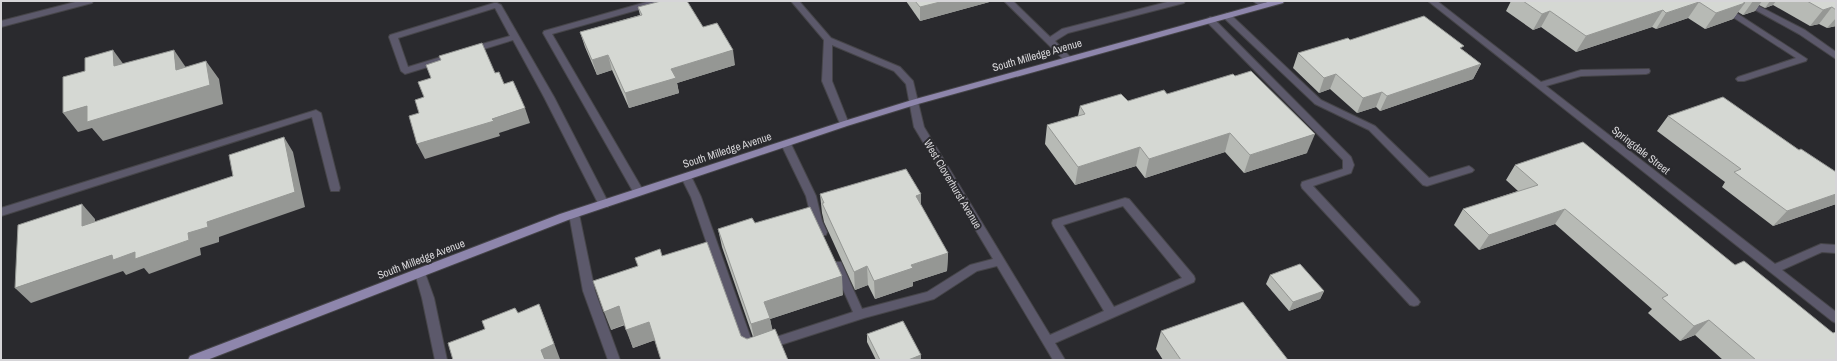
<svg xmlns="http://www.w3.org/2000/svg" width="1837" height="361" font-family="'Archivo Narrow',sans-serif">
  <rect width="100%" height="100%" fill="#2a2a2e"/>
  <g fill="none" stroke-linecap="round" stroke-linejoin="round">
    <!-- minor casing -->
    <g stroke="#464549" stroke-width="2">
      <g id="minor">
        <path d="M79,1H93L92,3L1,27V21Z"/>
        <path d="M650,1H663L662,3L552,34L644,192L639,196L635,195L543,33L544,31Z"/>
        <path d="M791,1H799L831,38L900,67L913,81L924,127L1050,335L1104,311L1053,226L1052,223L1053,220L1125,198L1129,199L1194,276L1195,279L1194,282L1055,343L1065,360H1053L997,266L977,271L934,299L864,318L768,349L764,347L762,344L764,341L853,312L832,265L833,262H841L862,309L927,292L970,265L993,259L914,127L906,84L894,71L832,45V81L849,124L844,127L841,126L822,81L824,40ZM1123,206L1182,278L1114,307L1063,225Z"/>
        <path d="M1004,1H1013L1050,37L1062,29L1171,1H1185L1184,3L1068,33L1055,41L1072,59L1068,62L1065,61Z"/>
        <path d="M1253,1H1263L1268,5L1267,7H1261Z"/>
        <path d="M1428,1H1437L1541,82L1581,70L1649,69L1650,71L1649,73L1646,74L1581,76L1546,86L1775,264L1821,244L1836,245V253L1822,252L1782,270L1836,312V323L1832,321Z"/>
        <path d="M1708,1H1718L1807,59L1806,61L1744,81H1738L1736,79L1738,77L1796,58Z"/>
        <path d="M1739,1H1749L1805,30L1836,52V59L1799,34Z"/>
        <path d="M494,3H497L501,5L554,97L609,204L608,207H600L544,97L513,40L471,53L467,50L468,48L510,36L495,8L398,38L408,67L454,53L458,56L457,58L405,74L401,71L389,37L390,35Z"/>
        <path d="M1227,13L1230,14L1321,100L1375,126L1429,178L1469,166L1472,168L1474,170L1472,172L1427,186L1423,185L1369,130L1315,104L1224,18L1223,16Z"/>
        <path d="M1210,17L1213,18L1351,157L1354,165L1351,173L1313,186L1418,299L1420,302L1418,305L1414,306L1410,305L1302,188L1301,185L1302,182L1343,169V160L1207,22L1206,20Z"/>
        <path d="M316,110L321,113L340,188L339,191H331L330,188L312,117L1,216V208Z"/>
        <path d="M786,141L791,144L816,196L822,221L827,232L826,235H818L812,221L806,196L781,144Z"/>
        <path d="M686,173L690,174L701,197L755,350L753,353L749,355L745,353L743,350L691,197L681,177Z"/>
        <path d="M574,210L578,211L579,214L595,291L620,360H608L583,291L569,214L570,211Z"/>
        <path d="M420,269L424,270L425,273L434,298L447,360H435L422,298L415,273L416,270Z"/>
      </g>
    </g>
    <!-- major casing -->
    <g stroke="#464549" stroke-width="2">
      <path id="major" d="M1271,1H1284L1283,3L918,104L847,126L568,220L207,360H188L190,356L560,214L841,122L912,100Z"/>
    </g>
    <!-- minor -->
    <use href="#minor" fill="#5c596b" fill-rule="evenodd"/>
    <!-- major -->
    <use href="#major" fill="#8e86ac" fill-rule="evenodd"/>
  </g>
  <!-- wall -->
  <g fill="#b7bab5">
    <path d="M906,1H993L920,21Z"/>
    <path d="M1511,1H1836V26L1827,28L1819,24L1810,26L1773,5L1765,8L1759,5L1755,11L1743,15L1738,12L1733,19L1705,29L1688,18L1656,29L1652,27L1576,52L1541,27L1533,30L1506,11Z"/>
    <path d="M638,7L703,27L735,65L677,83L679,93L629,108L612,70L597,75L585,47L580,32L640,15Z"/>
    <path d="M1350,40L1463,50L1481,64L1473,79L1380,111L1376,107L1357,113L1330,89L1319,93L1293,68L1298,53Z"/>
    <path d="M1167,94L1307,153L1244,173L1225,152L1145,178L1136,166L1075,185L1045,144L1047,125L1078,116L1080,106L1128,101Z"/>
    <path d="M1668,116L1799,150L1836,172V204L1773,226L1722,187L1725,182L1657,131Z"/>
    <path d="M1515,165L1836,360H1723L1695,335L1680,341L1648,313L1652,309L1555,224L1479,250L1454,225L1463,209L1518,191L1506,180Z"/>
    <path d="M820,194L921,206L948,253L947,271L913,282V286L875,299L868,285L855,290L824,222L823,217L822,213Z"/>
    <path d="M755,223L843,295L770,319L772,330L788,360L655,340L633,348L625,325L611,330L638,266L662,256L741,336L747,339L753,337L722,247L718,229Z"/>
    <path d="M1270,275L1324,291L1320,299L1289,311L1266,284Z"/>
    <path d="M1161,331L1288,360H1163L1156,349Z"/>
    <path d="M867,334L921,360H876L867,342Z"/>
  </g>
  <!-- shaded-wall -->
  <g fill="#959794">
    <path d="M944,1H993L920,21V7Z"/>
    <path d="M1753,1H1762L1755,11L1743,15Z"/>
    <path d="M1770,1H1776L1773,5L1765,8Z"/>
    <path d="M1699,2L1688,18L1656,29L1666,13Z"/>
    <path d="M1745,3L1733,19L1705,29L1716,13Z"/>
    <path d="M1832,7L1819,24L1810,26L1823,10Z"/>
    <path d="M1663,10L1652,27L1576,52L1586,36Z"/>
    <path d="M1550,11L1541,27L1533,30L1542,14Z"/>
    <path d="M1836,18V26L1827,28Z"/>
    <path d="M113,50L127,69L114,66Z"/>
    <path d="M174,50L187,69L176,70Z"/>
    <path d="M733,50L735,65L677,83L679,93L629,108L625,93L671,69Z"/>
    <path d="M608,55L612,70L597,75L592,60Z"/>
    <path d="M206,61L219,79L223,104L103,141L92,128L78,132L63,113L87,106Z"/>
    <path d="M1481,64L1473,79L1380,111L1387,96Z"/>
    <path d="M1336,74L1330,89L1319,93L1324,78Z"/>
    <path d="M1382,92L1376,107L1357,113L1363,98Z"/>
    <path d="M525,108L530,123L499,133L500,136L425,159L417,144Z"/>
    <path d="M1230,133L1225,152L1145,178L1149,159Z"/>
    <path d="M1315,134L1307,153L1244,173L1250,155Z"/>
    <path d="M284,137L293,152L305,207L219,237V242L200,248L201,255L149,274L144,268L126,275L123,271L31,303L15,288L112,255L135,252L188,233L207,222Z"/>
    <path d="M1140,147L1136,166L1075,185L1078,167Z"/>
    <path d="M921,194V213L916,196Z"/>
    <path d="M1836,194V204L1773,226L1787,211Z"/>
    <path d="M82,204L95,219L96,241L82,226Z"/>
    <path d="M1565,209L1555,224L1479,250L1489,235Z"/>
    <path d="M948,253L947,271L913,282V286L875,299L874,281L911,265Z"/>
    <path d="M867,266L868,285L855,290L854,272Z"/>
    <path d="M842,276L843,295L770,319L774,336L755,342L751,324L764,302Z"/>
    <path d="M1324,291L1320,299L1289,311L1293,302Z"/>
    <path d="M539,304L545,319L560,359L557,360H545L541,350Z"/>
    <path d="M619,306L625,324L611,330L604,312Z"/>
    <path d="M1709,320L1695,335L1680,341L1694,326Z"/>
    <path d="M649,322L655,340L633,348L626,330Z"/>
    <path d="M921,355V360H908Z"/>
  </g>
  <!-- building -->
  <g fill="#d5d8d3" stroke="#959794">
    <path d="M661,1H687L703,27L717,23L733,50L671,69L676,78L625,93L608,55L592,60L580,32L642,15L638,7Z"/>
    <path d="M915,1H944L920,7Z"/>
    <path d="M1523,1H1742L1745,3L1716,13L1699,2L1666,13L1663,10L1586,36L1550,11L1542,14Z"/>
    <path d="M1807,1H1836V10L1832,7L1823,10Z"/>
    <path d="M1424,16L1464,46L1460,48L1481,64L1387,96L1382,92L1363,98L1336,74L1324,78L1298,53L1348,38L1350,40Z"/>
    <path d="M482,43L495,73L499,72L504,84L513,81L525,108L492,119L494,121L417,144L409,116L419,113L415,100L424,97L418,82L431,78L426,65L441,60L439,56Z"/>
    <path d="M113,50L114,66L174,50L176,70L206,61L210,85L87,122V106L63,113V77L85,71V58Z"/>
    <path d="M1251,71L1315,134L1250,155L1230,133L1149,159L1140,147L1078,167L1047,125L1085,114L1080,106L1121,94L1128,101L1164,90L1167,94L1233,74L1235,76Z"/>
    <path d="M1723,97L1799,150L1801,149L1836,172V194L1787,211L1734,172L1741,169L1668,116Z"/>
    <path d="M284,137L295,192L207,222L208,227L188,233L189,240L135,259V252L113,260L112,255L15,288L18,225L82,204V226L233,176L229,155Z"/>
    <path d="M1583,142L1735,265L1744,261L1833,333L1836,332V360H1756L1709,320L1694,326L1662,298L1668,295L1565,209L1489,235L1463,209L1538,185L1515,165Z"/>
    <path d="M906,169L921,194L916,196L948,253L911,265L913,268L874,281L867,266L854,272L822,203H824L820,194Z"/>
    <path d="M810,207L842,276L764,302L770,318L751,324L718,229L752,218L755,223Z"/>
    <path d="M707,242L741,336L747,339L775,329L788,360H661L649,322L626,330L619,306L604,312L593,281L638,266L635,258L660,249L662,256Z"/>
    <path d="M1300,264L1324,291L1293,302L1270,275Z"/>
    <path d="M1243,302L1288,360H1181L1161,331Z"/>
    <path d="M539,304L554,344L541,350L545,360H453L448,343L485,329L482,321L515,308L518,313Z"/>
    <path d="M903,321L921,355L908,360H880L867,334Z"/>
  </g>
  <g text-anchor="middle" stroke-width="4" stroke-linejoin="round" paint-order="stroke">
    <!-- street labels -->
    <g font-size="11" fill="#d6d5d8" stroke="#2a2a2e">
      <text transform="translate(1037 55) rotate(-16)" y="4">South Milledge Avenue</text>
      <text transform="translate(727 150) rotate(-18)" y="4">South Milledge Avenue</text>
      <text transform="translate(1641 150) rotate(38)" y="4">Springdale Street</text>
      <text transform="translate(953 184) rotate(59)" y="4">West Cloverhurst Avenue</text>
      <text transform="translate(421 259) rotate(-21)" y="4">South Milledge Avenue</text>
    </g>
  </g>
  <!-- border -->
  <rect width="1837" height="361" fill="none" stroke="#d6d5d8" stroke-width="4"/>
</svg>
